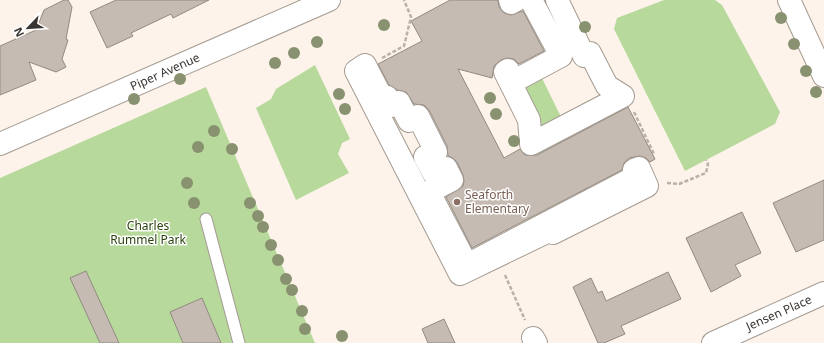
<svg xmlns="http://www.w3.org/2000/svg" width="824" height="343" font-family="'Noto Sans',sans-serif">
  <rect width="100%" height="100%" fill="#fdf3ea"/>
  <!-- green -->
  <g fill="#b8d99c">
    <path d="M664,0H715L722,5L780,112L775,124L685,171L614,29L617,18Z"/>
    <path d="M315,65L350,139L342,143L338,154L349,173L296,200L256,108L271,99L276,89Z"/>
    <path d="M538,70L561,117L534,131L511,83Z"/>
    <path d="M206,87L315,343H0V178Z"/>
  </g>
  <!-- building -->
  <g fill="#c5bbb2" stroke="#928a81">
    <path d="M64,0H68L72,7L66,39L68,40L62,59L66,67L56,72L29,62L36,80L0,95V46L36,30L44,10Z"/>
    <path d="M116,0H209L173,18L171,14L131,33L133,36L107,48L90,12Z"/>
    <path d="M450,0H498L499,7L504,13L511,15L523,11L544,51L519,64L514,59L507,58L501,60L494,66L492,78L458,69L504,158L520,149L525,155H537L628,107L655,159L650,162L646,158L640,156L629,158L624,163L622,170L472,248L446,197L463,186L464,181L463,175L457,162L453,158L448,156L447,146L429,110L424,105L414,104L406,92L397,90L389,85L378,64L422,41L411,21Z"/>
    <path d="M824,180V240L796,252L773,203Z"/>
    <path d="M742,212L761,253L735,265L741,276L711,292L686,238Z"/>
    <path d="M86,271L119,343H100L70,278Z"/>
    <path d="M668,272L681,299L621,326L625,334L604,343H598L573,287L591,278L598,293L602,291L606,301Z"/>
    <path d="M202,298L221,343H183L170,312Z"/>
    <path d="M444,319L455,343H428L422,329Z"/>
  </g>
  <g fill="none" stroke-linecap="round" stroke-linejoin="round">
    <!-- lane casing -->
    <g stroke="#a39a91" stroke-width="13">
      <path id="lane" d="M206,219L239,343"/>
    </g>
    <!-- street casing -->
    <g stroke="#a39a91" stroke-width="24">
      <g id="street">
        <path d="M510,0L511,3L516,0"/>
        <path d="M531,0L561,56L514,81L508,70L505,72L529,120L531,144L623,96L607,86L590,53L584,56L557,0"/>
        <path d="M365,65L383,100L387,97L392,106L399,102L409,121L418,116L436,152L425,157L434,174L446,168L452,180L429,192L467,265L637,176L634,170L639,168L647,186L553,233L551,230L460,274L356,71Z"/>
        <path d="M0,144L329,0"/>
        <path d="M533,338L536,343"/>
        <path d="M713,343L824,293"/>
      </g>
    </g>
    <!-- secondary casing -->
    <g stroke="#a39a91" stroke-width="24">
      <path id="secondary" d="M789,0L824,76"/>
    </g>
    <!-- path -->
    <g stroke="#b9b1aa" stroke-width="2.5" stroke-dasharray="4 2" stroke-linecap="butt">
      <path d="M382,58L404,46L411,17L404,0"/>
      <path d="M634,112L654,154"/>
      <path d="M667,183L679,184L706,173L708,164L706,160"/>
      <path d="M505,275L525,320"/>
    </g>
    <!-- lane -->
    <use href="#lane" stroke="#fff" stroke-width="11"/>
    <!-- street -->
    <use href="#street" stroke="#fff" stroke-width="22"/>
    <!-- secondary -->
    <use href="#secondary" stroke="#fff" stroke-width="22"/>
  </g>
  <!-- trees -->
  <g fill="#899270">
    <circle cx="781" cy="18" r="6"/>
    <circle cx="384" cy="25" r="6"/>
    <circle cx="585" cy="27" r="6"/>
    <circle cx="317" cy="42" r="6"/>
    <circle cx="794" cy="44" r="6"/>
    <circle cx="294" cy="53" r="6"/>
    <circle cx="275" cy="63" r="6"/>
    <circle cx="806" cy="71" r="6"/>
    <circle cx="180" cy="79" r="6"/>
    <circle cx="816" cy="92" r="6"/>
    <circle cx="339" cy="94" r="6"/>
    <circle cx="490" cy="98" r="6"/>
    <circle cx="134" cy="99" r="6"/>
    <circle cx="345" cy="109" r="6"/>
    <circle cx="496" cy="114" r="6"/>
    <circle cx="214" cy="131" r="6"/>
    <circle cx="514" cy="141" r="6"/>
    <circle cx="198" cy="147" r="6"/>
    <circle cx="232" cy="149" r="6"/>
    <circle cx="187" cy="183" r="6"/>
    <circle cx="194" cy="203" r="6"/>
    <circle cx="250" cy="203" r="6"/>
    <circle cx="258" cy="216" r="6"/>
    <circle cx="263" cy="227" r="6"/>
    <circle cx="271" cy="245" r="6"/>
    <circle cx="278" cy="260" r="6"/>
    <circle cx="286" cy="279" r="6"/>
    <circle cx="292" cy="290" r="6"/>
    <circle cx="302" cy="311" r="6"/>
    <circle cx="305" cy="329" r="6"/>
    <circle cx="342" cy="336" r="6"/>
  </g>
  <!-- markers -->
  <circle fill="#8d6e63" stroke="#fff" stroke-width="1.5" cx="457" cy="202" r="4"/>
  <g text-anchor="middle" stroke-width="3" stroke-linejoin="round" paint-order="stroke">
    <!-- street labels -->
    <g font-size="12" fill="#383431" stroke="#fff">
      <text transform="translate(165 72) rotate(-24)" y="4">Piper Avenue</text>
      <text transform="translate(779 313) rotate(-24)" y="4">Jensen Place</text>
    </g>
    <!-- education labels -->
    <g font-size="12" fill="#785e54" stroke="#fff" text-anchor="start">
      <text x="465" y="199">Seaforth<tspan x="465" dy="14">Elementary</tspan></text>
    </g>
    <!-- park labels -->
    <g font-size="12" fill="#2a430c" stroke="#fff">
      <text x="148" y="230">Charles<tspan x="148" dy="14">Rummel Park</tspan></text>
    </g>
  </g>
  <!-- north arrow -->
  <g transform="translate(28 28) rotate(245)" stroke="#ffffff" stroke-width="3" paint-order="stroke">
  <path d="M0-3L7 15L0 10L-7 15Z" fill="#383431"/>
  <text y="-6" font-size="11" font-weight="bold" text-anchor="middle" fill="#383431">N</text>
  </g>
</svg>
